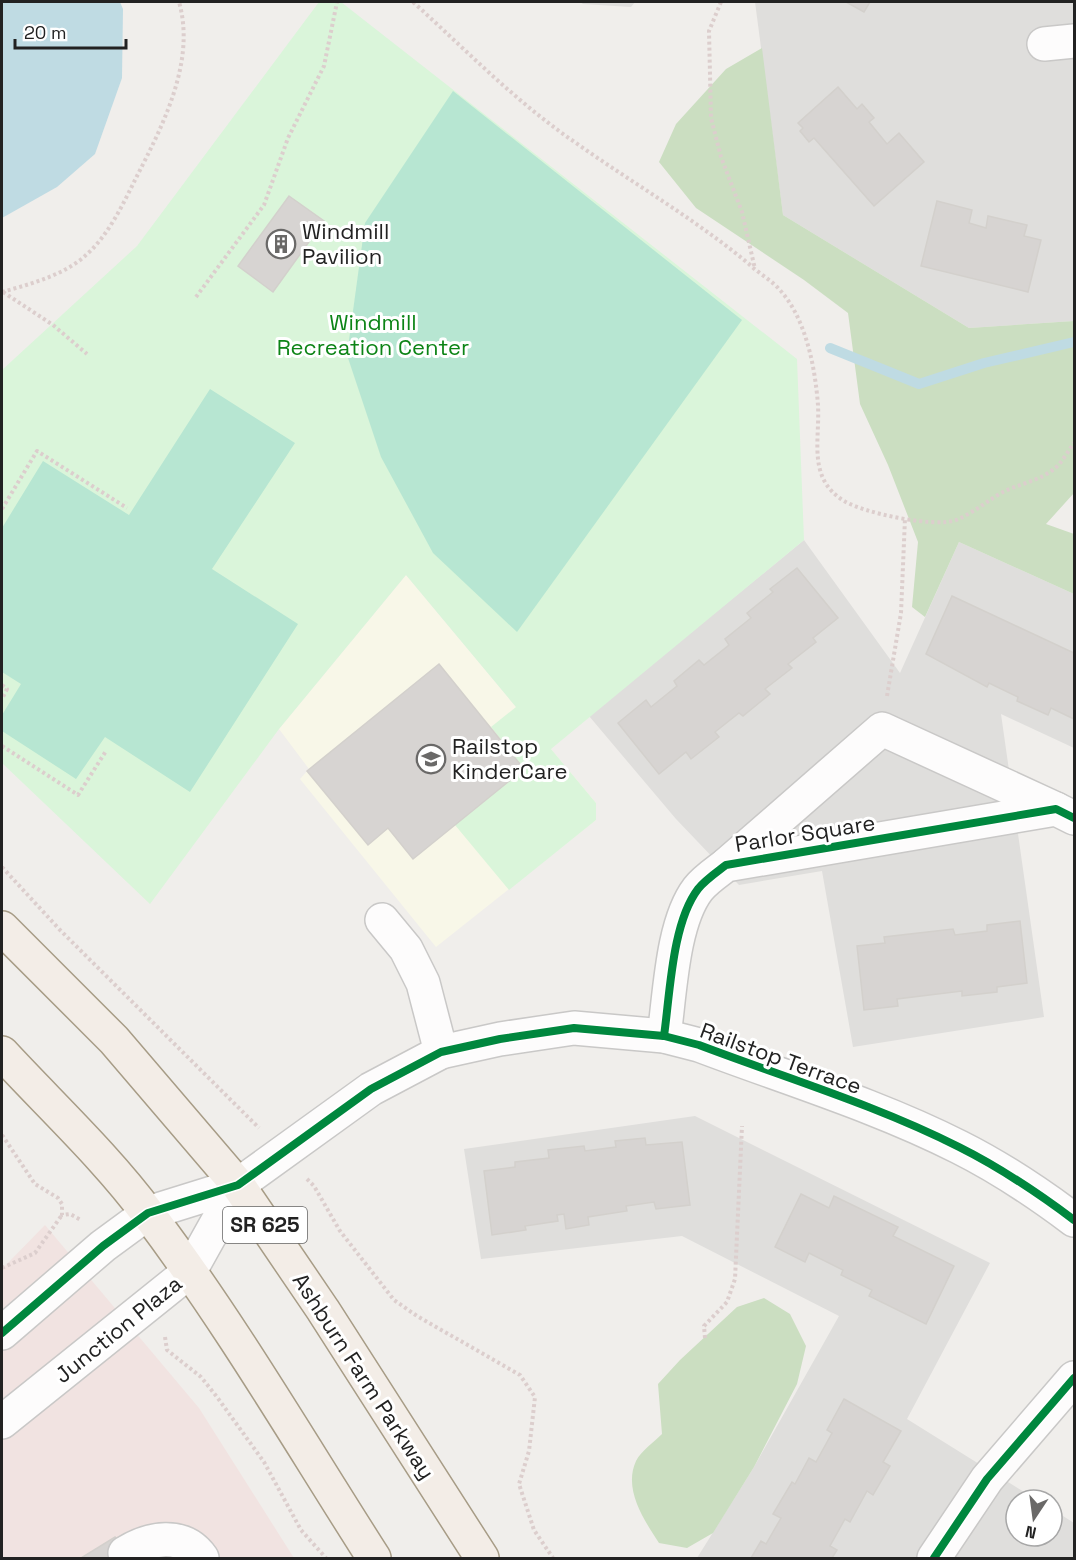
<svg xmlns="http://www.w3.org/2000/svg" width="1076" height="1560" font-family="'Space Grotesk',sans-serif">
  <rect width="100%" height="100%" fill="#f0eeeb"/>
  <!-- residential -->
  <g fill="#dfdedc">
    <path d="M580,2H635L631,7L583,4Z"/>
    <path d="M755,2H1074V321L969,328L783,215Z"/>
    <path d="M804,540L900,673L959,542L1074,594V748L1001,714L1044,1017L853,1047L822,871L739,885L676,819L589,716Z"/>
    <path d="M695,1116L990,1263L907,1419L1037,1500H1016V1536H1052V1509L1074,1523V1558H697L754,1467L839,1316L682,1236L481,1259L464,1149Z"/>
  </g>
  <!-- commercial -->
  <path fill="#f1e3e1" d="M45,1225L199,1408L294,1558H2V1269Z"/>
  <!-- education -->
  <path fill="#f8f7e8" d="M406,575L596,803V820L436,947L300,779L309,769L279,729Z"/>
  <!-- forest -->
  <g fill="#cbdec1">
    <path d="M762,48L783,215L969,328L1074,321V493L1046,524L1074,534V594L959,542L925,617L912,607L918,542L888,465L860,404L848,313L804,280L696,208L659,162L676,124L726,69Z"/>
    <path d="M764,1298L790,1314L806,1346L797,1384L754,1467L713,1533L687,1548L659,1543C644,1520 623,1489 636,1461C641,1451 654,1442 662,1434L658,1384L680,1360L737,1307Z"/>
  </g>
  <!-- park -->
  <path fill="#daf5da" d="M319,2H341L797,359L804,540L551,749L596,803V820L509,890L455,825L524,769L491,727L516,707L406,575L279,729L150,904L2,763V370L137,246Z"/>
  <!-- pitch -->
  <g fill="#b7e6d2">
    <path d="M453,91L742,320L517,632L433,553L381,457L347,355L365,223Z"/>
    <path d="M210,389L295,443L212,569L298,624L190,792L105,737L76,779L2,731V715L21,684L2,672V528L43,461L129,515Z"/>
  </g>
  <!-- water -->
  <path fill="#bfdbe3" d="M2,2H120L123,9L122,78L95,154L57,187L2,218Z"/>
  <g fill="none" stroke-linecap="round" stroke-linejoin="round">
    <!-- stream -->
    <path stroke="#bfdbe3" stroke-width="10" d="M830,348L919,384L984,363L1074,342"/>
  </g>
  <!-- building -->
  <g fill="#d7d4d2" stroke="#d3d0cc" stroke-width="1.5">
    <path d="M846,2H870L864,12Z"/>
    <path d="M838,87L857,109L862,104L874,118L869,122L887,144L899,133L924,162L874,206L814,138L809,142L800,131L803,128L798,123Z"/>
    <path d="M289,196L324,221L273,292L238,266Z"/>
    <path d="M937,201L972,210L969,223L986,228L988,216L1027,225L1024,236L1041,240L1028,292L921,266Z"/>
    <path d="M797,568L838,618L813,638L816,642L788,664L792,668L765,689L770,694L743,716L739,713L715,732L719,737L691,759L686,752L659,774L618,723L646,700L651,707L677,686L674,681L699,660L704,665L729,645L725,639L751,618L747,613L773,592L770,589Z"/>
    <path d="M952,596L1074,653V719L1051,708L1048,715L1017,701L1018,697L989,683L987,687L926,654Z"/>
    <path d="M439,664L524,769L413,859L388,828L368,845L307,771Z"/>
    <path d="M1020,921L1027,983L997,987V992L962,996V991L897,999L898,1006L864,1010L857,946L885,943L884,937L953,929L955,935L987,931V925Z"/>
    <path d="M645,1138L646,1145L682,1142L690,1205L656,1209L654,1202L626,1206L627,1211L588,1217L589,1225L566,1229L564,1214L557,1215L558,1221L525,1226L526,1230L492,1235L484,1171L515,1167V1162L549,1158L548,1150L584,1146L585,1151L616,1147L615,1141Z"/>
    <path d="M801,1194L829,1208L834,1196L898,1227L893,1236L954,1266L926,1324L869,1296L872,1290L841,1275L843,1270L809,1253L805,1262L775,1247Z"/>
    <path d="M844,1399L901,1431L883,1462L890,1466L873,1495L867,1491L850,1522L845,1519L830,1546L837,1550L832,1558H751L761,1541L766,1544L781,1518L773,1514L792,1482L795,1484L809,1458L816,1462L832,1433L827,1430Z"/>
    <path d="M115,1537L129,1558H81Z"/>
  </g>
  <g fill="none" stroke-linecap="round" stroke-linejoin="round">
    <!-- minor casing -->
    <g stroke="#c9c8c7" stroke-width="36">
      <g id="minor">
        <path d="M1044,44L1074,41"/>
        <path d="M727,864L882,729L1056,809"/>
        <path d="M382,920L406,949L423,983L441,1052"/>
        <path d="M664,1036C670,994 672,923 698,889C705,880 717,872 726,865L1056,809L1074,818"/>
        <path d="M2,1333L103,1246L148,1213L238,1185L371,1089L441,1052L500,1039L574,1028L664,1036L699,1045C786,1078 876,1105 959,1147C999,1167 1038,1193 1074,1220"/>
        <path d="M2,1422L190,1271L238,1185"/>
        <path d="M125,1553C149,1538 183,1531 202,1558"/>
        <path d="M934,1558L987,1479L1074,1378"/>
      </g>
    </g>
    <!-- major casing -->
    <g stroke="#a79c86" stroke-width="36">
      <g id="major">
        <path d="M2,928L114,1040L238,1185L323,1310L482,1558"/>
        <path d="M2,1053C51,1106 106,1157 149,1215C231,1324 301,1444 374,1558"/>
      </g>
    </g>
    <!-- path -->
    <g stroke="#dccecd" stroke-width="4" stroke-dasharray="3 3" stroke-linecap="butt">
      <path d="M413,2C466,50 516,102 576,143C634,184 695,219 749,264C758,273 770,279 779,289C806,318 815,367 818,405C820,441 807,478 844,501C864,513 934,528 956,520C973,513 986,502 1001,493C1018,484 1039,481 1054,469C1062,463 1068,451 1074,443"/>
      <path d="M721,2L709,31L711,118L721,157L742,212L755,269"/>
      <path d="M2,292C30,284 62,276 85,256C109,235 123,204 137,176C163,125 196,61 179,2"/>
      <path d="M3,292L53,325L87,354"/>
      <path d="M196,297L264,205L288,138L324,66L337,2"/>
      <path d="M2,509L37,451L127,508"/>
      <path d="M2,685L7,689L2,699"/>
      <path d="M887,696L901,613L905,518"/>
      <path d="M2,746L78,795L106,751"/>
      <path d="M2,867L60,930L259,1128"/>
      <path d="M2,1135L35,1184L58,1198L62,1204V1215L70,1214L81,1220"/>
      <path d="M307,1179L314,1186L340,1231L394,1300L417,1316L520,1375L535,1397L529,1451L519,1484L534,1530L553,1558"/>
      <path d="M2,1268L35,1253L62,1215"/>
      <path d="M165,1337L167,1350L201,1377L217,1397L264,1462L301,1530L326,1558"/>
      <path d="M705,1338L704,1326L727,1302L735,1279L742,1126"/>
    </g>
    <!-- minor -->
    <use href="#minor" stroke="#fdfcfc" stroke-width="33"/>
    <!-- major -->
    <use href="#major" stroke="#f3ede7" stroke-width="33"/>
    <!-- cycleway casing -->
    <g stroke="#fff" stroke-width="11">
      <g id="cycleway">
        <path d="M664,1036C670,994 672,923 698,889C705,880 717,872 726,865L1056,809L1074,818"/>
        <path d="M2,1333L103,1246L148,1213L238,1185L371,1089L441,1052L500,1039L574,1028L664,1036L699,1045C786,1078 876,1105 959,1147C999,1167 1038,1193 1074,1220"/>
        <path d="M934,1558L987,1479L1074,1378"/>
      </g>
    </g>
    <!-- cycleway -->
    <use href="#cycleway" stroke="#00873e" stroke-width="8"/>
  </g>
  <!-- icons -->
  <defs>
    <g id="building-ring" transform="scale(1.5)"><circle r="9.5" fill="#fff" stroke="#6a6968" stroke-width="1.5"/><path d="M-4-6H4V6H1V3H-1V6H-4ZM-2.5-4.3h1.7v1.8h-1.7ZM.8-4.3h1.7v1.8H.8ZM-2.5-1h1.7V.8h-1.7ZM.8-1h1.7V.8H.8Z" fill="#6a6968"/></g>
    <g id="school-ring" transform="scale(1.5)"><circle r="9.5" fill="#fff" stroke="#6a6968" stroke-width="1.5"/><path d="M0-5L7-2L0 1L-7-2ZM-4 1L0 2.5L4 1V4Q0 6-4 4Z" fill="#6a6968"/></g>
  </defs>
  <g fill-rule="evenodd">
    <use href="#building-ring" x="281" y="244"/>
    <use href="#school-ring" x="431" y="759"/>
  </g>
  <g text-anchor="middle" stroke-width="6" stroke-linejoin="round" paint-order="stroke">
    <!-- shield labels -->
    <rect fill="#fff" stroke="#646464" stroke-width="1.5" x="223" y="1207" width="84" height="36" rx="4.5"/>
    <g font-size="21" font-weight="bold" fill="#222">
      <text x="265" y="1232">SR 625</text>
    </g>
    <!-- poi labels -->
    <g font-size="22" fill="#222" stroke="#fff" text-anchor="start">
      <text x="302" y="239">Windmill<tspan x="302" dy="25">Pavilion</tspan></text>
      <text x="452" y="754">Railstop<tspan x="452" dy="25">KinderCare</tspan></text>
    </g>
    <!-- park labels -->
    <g font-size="22" fill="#0c8416" stroke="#fff">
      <text x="373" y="330">Windmill<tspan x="373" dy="25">Recreation Center</tspan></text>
    </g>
    <!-- street labels -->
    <g font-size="22" fill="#222" stroke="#fff">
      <text transform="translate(805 833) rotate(-9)" y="8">Parlor Square</text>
      <text transform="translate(781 1058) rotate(20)" y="8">Railstop Terrace</text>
      <text transform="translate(118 1329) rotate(-39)" y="8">Junction Plaza</text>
      <text transform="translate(364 1376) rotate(57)" y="8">Ashburn Farm Parkway</text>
    </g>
  </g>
  <!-- border -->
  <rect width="1076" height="1560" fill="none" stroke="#222222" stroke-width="6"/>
  <!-- north arrow -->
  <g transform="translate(1034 1518) rotate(193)"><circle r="28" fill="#ffffff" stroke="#a7a7a7" stroke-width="1.5"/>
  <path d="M0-4.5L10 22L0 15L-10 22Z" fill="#6a6968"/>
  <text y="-9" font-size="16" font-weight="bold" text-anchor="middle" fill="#222222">N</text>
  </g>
  <!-- scale -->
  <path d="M15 39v9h111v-9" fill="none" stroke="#222222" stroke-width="3"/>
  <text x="24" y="39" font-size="18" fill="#222222" stroke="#ffffff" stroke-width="4.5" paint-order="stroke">20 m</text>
</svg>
